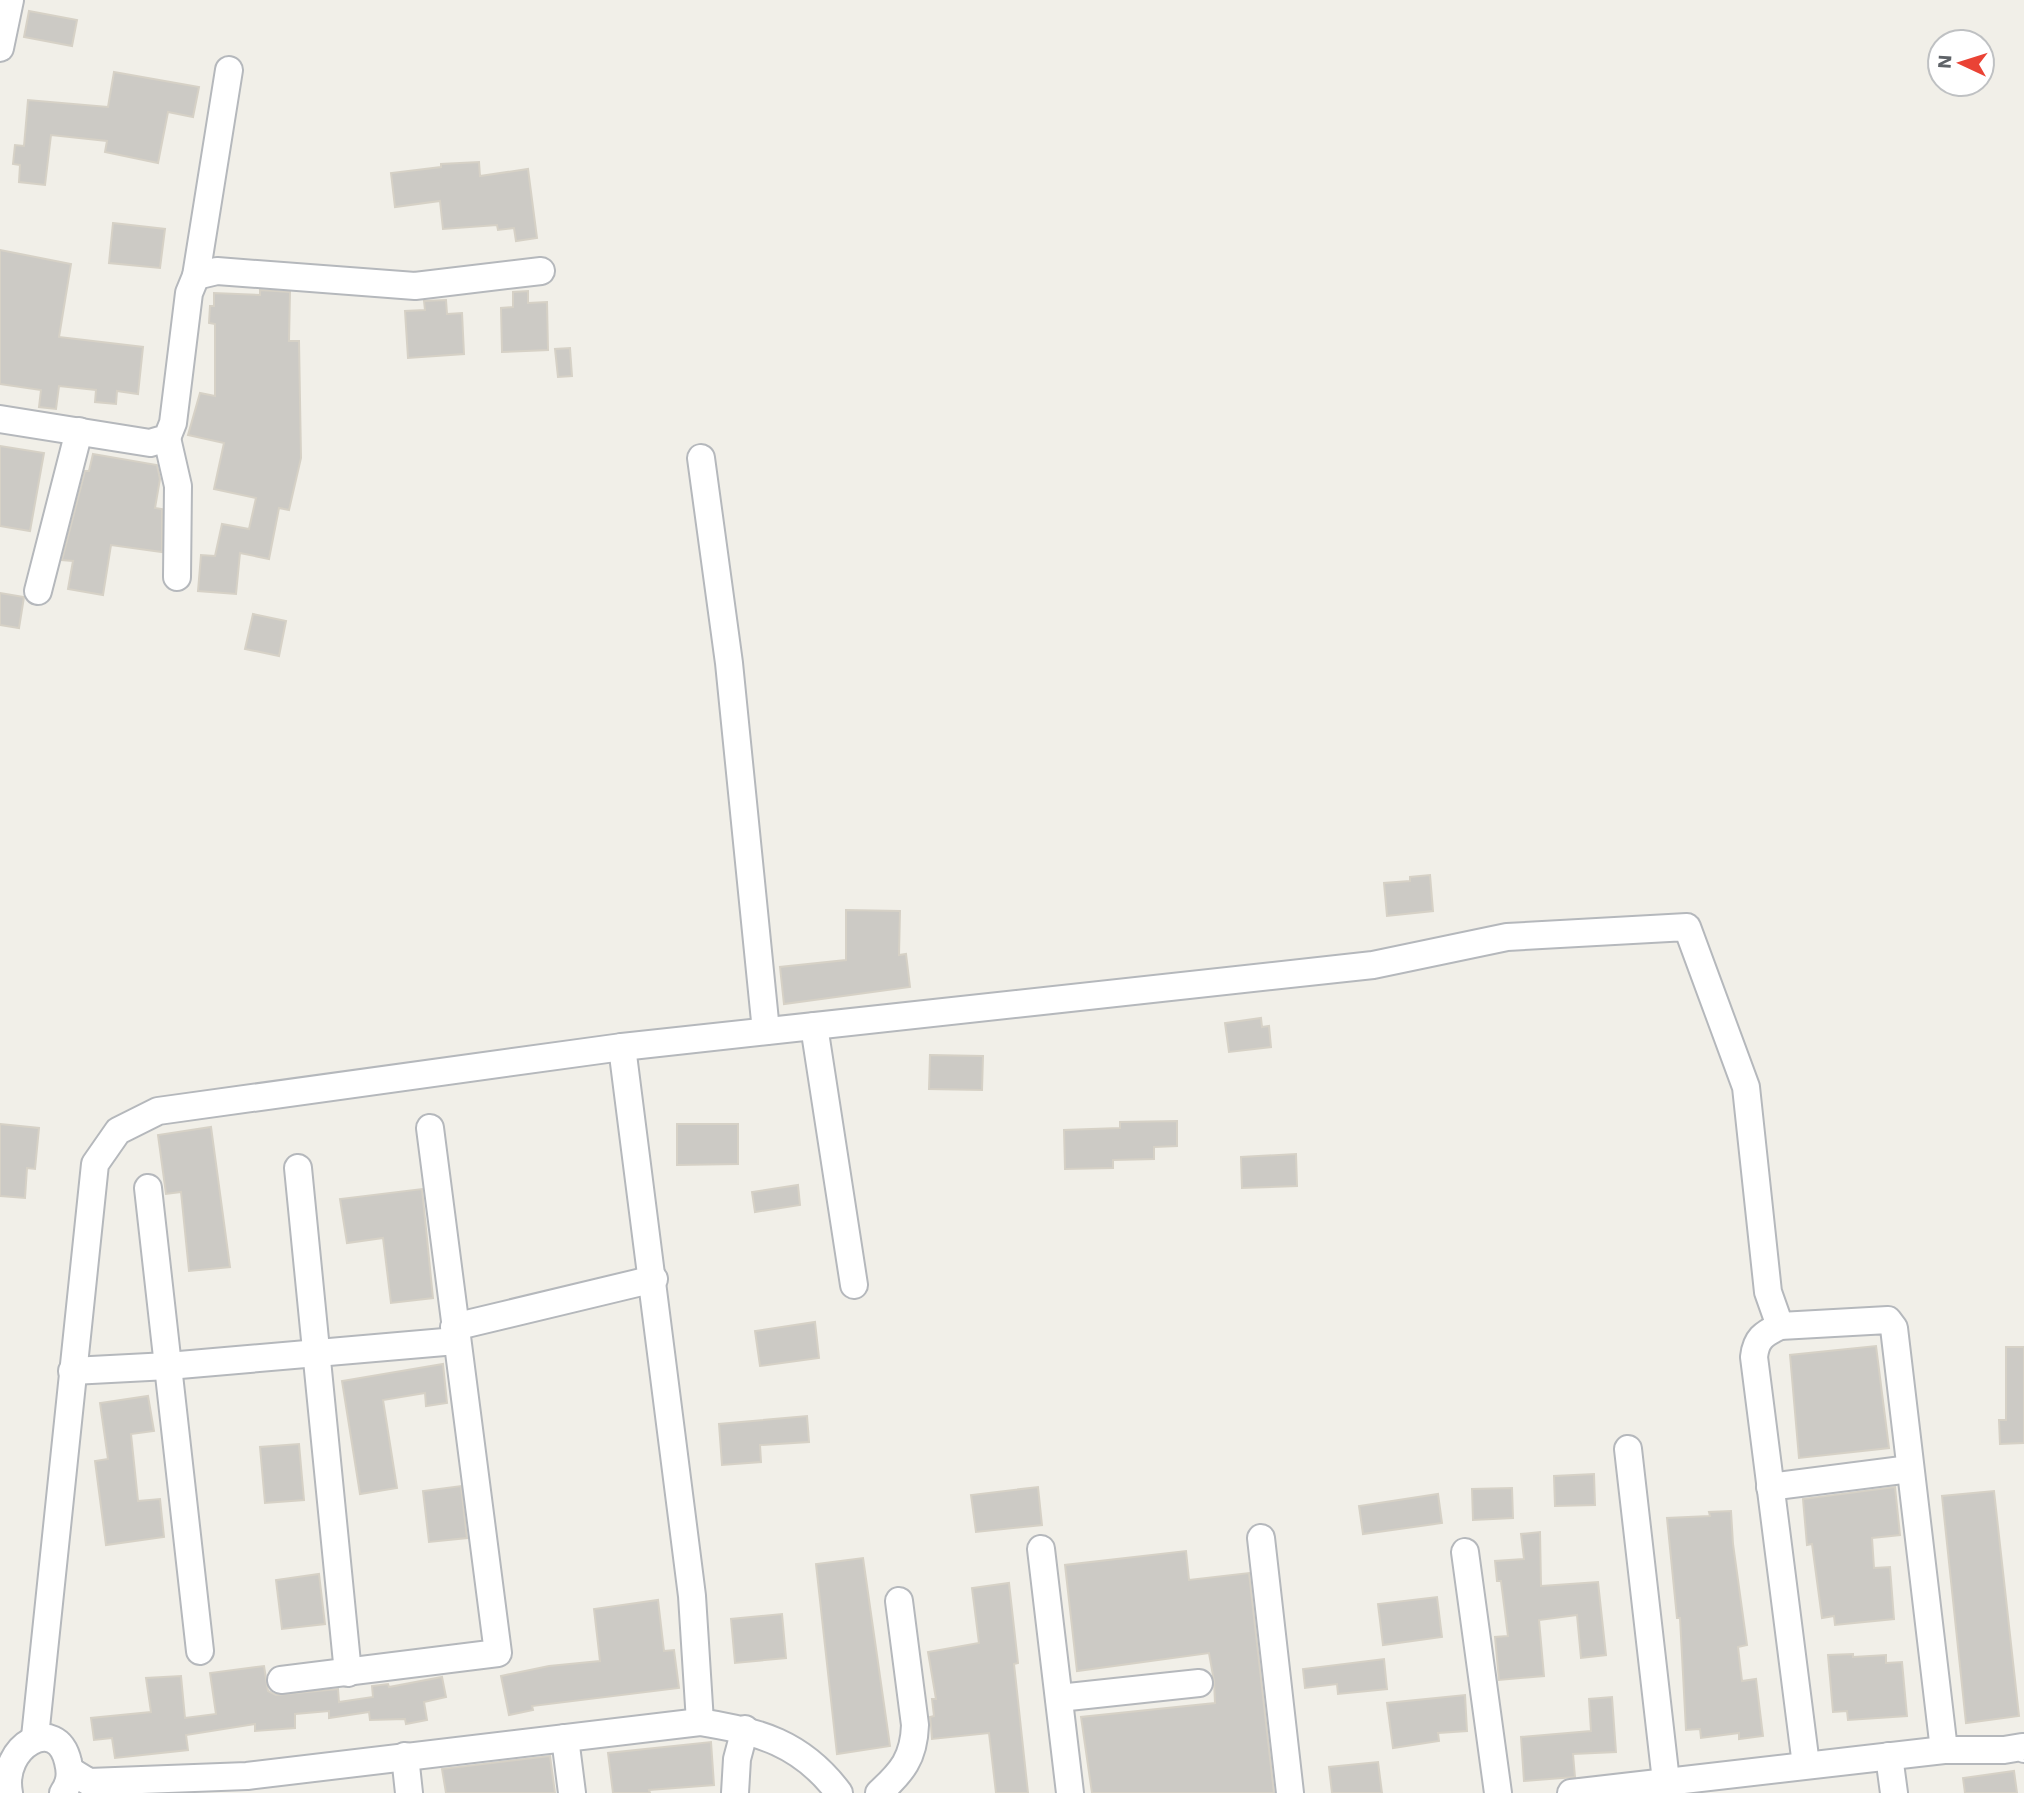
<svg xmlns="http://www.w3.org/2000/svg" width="2024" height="1793" font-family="'Work Sans',sans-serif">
  <rect width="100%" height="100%" fill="#f1efe8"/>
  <!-- building -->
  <g fill="#cccac5" stroke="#d6d1c6" stroke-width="2">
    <path d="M29,11L77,20L72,46L24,37Z"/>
    <path d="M114,72L199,87L193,117L168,112L158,163L105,152L107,141L51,135L45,185L19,182L20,165L13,164L15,145L24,146L28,100L108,107Z"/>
    <path d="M479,162L480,176L528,169L537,238L516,241L514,228L498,230L497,225L443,229L440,201L395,207L391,173L441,167V164Z"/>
    <path d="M113,223L165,229L160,268L109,263Z"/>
    <path d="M0,250L71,264L59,337L143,347L138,394L117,391L116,404L95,402L96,390L59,386L56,409L39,407L41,390L0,384Z"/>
    <path d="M260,290L290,292L289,341H299L301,458L289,510L279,508L269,559L240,553L236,594L198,591L201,555L215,556L222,524L249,529L256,498L214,489L224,443L188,435L200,393L215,396V324L209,323L210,306H214V293L260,295Z"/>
    <path d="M528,291V303L547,302L548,350L502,352L501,308L513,307V292Z"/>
    <path d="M446,300L447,314L462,313L464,354L408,358L405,311L425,310L424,301Z"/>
    <path d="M570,348L572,376L558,377L555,349Z"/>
    <path d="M0,446L44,453L30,531L0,526Z"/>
    <path d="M93,454L157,465L160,479L155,508L162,509V552L111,545L103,595L68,589L73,561L62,560L85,471H89Z"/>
    <path d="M0,593L24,597L19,628L0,625Z"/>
    <path d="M253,614L286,621L279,656L245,649Z"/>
    <path d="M1430,875L1433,911L1387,916L1384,883L1410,881V877Z"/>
    <path d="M846,910L900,911L899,955L906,954L910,987L784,1004L780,967L846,960Z"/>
    <path d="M1261,1018L1262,1027L1269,1026L1271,1047L1229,1052L1225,1023Z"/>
    <path d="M930,1055L983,1056L982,1090L929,1089Z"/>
    <path d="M1177,1121V1146L1154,1147V1159L1113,1160V1168L1065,1169L1064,1130L1120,1128V1122Z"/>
    <path d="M0,1124L39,1128L35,1169L27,1168L25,1198L0,1196Z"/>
    <path d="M677,1124H738V1164L677,1165Z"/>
    <path d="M211,1127L230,1267L189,1271L181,1192L166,1194L158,1135Z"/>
    <path d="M1296,1154L1297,1186L1242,1188L1241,1157Z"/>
    <path d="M798,1185L800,1205L755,1212L752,1192Z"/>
    <path d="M422,1189L433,1298L391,1303L383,1238L347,1243L340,1199Z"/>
    <path d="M815,1322L819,1358L760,1366L755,1331Z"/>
    <path d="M1876,1346L1889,1448L1799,1458L1790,1355Z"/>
    <path d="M2006,1347H2024V1443L2000,1444L1999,1420H2006Z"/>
    <path d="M443,1364L447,1403L426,1406L425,1393L383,1400L397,1488L360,1494L342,1381Z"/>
    <path d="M148,1396L154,1431L131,1434L138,1501L160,1499L164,1537L106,1545L95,1461L108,1459L100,1403Z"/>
    <path d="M807,1416L809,1442L760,1445L761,1462L722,1465L719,1424Z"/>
    <path d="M299,1444L304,1500L265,1503L260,1447Z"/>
    <path d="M1594,1474L1595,1505L1555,1506L1554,1476Z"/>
    <path d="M461,1486L467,1538L429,1542L423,1491Z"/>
    <path d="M1038,1487L1042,1525L976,1532L971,1495Z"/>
    <path d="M1895,1487L1900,1535L1872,1538L1874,1568L1890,1567L1894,1619L1835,1625L1834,1616L1822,1618L1812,1544L1807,1545L1803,1499Z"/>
    <path d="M1512,1488L1513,1518L1473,1520L1472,1489Z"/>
    <path d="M1994,1491L2019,1716L1966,1723L1942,1496Z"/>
    <path d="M1438,1494L1442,1523L1363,1534L1359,1506Z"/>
    <path d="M1731,1511L1733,1544L1747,1645L1738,1647L1742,1681L1756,1679L1763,1736L1739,1739V1733L1701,1738L1700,1729L1686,1730L1680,1618H1677L1667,1518L1710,1516L1709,1512Z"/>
    <path d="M1540,1532L1541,1586L1598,1582L1606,1655L1581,1658L1577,1615L1539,1620L1544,1676L1499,1680L1495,1637L1508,1636L1501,1581H1497L1495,1561L1524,1559L1521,1534Z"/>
    <path d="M1186,1551L1189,1580L1249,1573L1274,1793H1092L1081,1717L1215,1703L1214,1681L1209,1653L1077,1671L1065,1565Z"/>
    <path d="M863,1558L890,1746L837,1754L816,1564Z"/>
    <path d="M319,1574L325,1624L282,1629L276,1580Z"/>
    <path d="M1009,1583L1018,1663L1014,1664L1028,1793H996L989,1733L932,1739L931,1726L930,1717L934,1716L932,1699H936L928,1652L979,1643L972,1588Z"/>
    <path d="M1437,1597L1442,1637L1383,1645L1378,1604Z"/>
    <path d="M658,1600L664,1651L674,1650L679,1688L532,1706L533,1710L509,1715L501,1676L549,1666L600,1661L594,1609Z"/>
    <path d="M782,1614L786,1658L735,1663L731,1619Z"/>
    <path d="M1853,1654V1657L1886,1655V1663L1902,1662L1907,1716L1848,1720L1847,1711L1833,1712L1828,1655Z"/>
    <path d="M1384,1659L1387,1689L1338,1694L1337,1684L1305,1688L1303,1669Z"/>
    <path d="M264,1666L268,1691L276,1695L338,1689L339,1702L373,1697L372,1686L388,1684L389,1687L442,1677L446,1697L424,1702L427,1720L406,1724L405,1719L370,1720L369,1712L329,1718V1711L295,1714V1728L255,1731V1724L186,1735L188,1750L115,1758L112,1738L94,1740L91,1718L151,1712L146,1678L181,1676L185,1718L216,1714L210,1673Z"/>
    <path d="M1465,1695L1467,1731L1438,1733L1439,1741L1393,1748L1387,1703Z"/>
    <path d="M1612,1697L1616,1752L1573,1754L1575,1777L1524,1781L1521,1737L1591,1731L1589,1699Z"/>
    <path d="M711,1742L714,1785L649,1790L650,1793H613L608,1753Z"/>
    <path d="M550,1756L555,1793H446L442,1769Z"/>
    <path d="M1378,1762L1382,1793H1332L1329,1767Z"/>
    <path d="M2014,1771L2017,1793H1965L1963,1778Z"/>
  </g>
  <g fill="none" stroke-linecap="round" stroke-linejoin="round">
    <!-- minor casing -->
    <g stroke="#b5b8bc" stroke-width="30">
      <g id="minor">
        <path d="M0,48L10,0"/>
        <path d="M196,276L229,70"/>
        <path d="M0,419L150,443L167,438L173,423L189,293L196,276L217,271L415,286L541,271"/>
        <path d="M167,438L178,486L177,577"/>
        <path d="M701,458L729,663L766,1031"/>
        <path d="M38,591L79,431"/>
        <path d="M814,1026L854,1285"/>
        <path d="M622,1047L692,1596L700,1722"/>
        <path d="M298,1168L348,1673"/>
        <path d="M148,1188L200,1651"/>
        <path d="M454,1327L654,1279"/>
        <path d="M72,1371L168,1366L456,1341"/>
        <path d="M1628,1449L1666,1781"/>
        <path d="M1770,1487L1910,1469"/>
        <path d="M1261,1538L1290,1793"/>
        <path d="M1041,1549L1070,1793"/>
        <path d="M1465,1552L1498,1793"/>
        <path d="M281,1680L498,1653L430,1128"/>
        <path d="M1059,1698L1199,1683"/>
        <path d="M35,1737L95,1164L118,1131L158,1111L622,1047L1373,965L1507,937L1687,927L1746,1087L1768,1292L1780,1326"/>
        <path d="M565,1738L572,1793"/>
        <path d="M405,1756L409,1793"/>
        <path d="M1889,1756L1894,1793"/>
        <path d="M1806,1765L1754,1357C1756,1339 1763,1334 1780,1326L1888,1320L1894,1328L1944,1750"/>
        <path d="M71,1771L89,1782L247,1776L700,1722C758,1731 802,1743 839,1793"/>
        <path d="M9,1793C0,1746 57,1713 68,1762C71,1774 70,1783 63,1793"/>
        <path d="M735,1793L737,1759L745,1729"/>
        <path d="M879,1793C902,1772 914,1758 915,1725L899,1601"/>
        <path d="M1571,1793L1944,1750H2004L2022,1747L2024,1749"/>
      </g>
    </g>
    <!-- minor -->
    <use href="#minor" stroke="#fff" stroke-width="26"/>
  </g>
  <!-- north arrow -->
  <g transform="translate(1961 63) rotate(274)"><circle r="33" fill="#ffffff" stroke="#bfc1c3" stroke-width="2"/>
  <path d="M0-5L12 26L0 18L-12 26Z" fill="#ea4335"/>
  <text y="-10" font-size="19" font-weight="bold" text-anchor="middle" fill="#5f6368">N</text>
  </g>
</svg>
